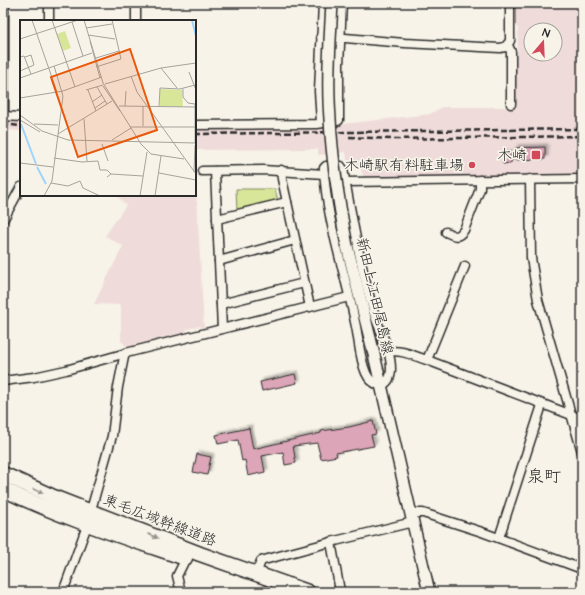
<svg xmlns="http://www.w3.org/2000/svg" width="585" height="595" font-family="'Architects Daughter','Klee One',sans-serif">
  <defs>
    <filter id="shadow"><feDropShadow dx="3" dy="-3" stdDeviation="1" flood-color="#0004"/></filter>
  </defs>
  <rect width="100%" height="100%" fill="#f7f3e8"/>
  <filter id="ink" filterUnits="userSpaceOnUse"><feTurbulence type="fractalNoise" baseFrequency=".025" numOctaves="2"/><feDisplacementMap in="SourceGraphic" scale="8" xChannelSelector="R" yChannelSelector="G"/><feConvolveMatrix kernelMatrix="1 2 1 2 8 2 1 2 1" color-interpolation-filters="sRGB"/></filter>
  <g filter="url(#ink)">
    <!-- built -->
    <g fill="#efdcda" fill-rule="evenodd">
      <path d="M512,3H582V176L364,178L360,167H348L346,152L318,155V149L195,150V128H308L430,114L442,107H516L514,57L517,54L518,28L513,23ZM531,30H555V54H531Z"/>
      <path d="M3,119L21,120V131L3,130Z"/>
      <path d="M195,166L204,329H203L200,326L187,329L184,336L129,349L121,341V305L94,304L123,246L105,236L126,205L116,195H195Z"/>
    </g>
    <!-- green -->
    <path fill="#d8e69a" stroke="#828862" d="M236,189H275L278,201L237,211Z"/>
    <!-- building -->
    <g fill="#dda5b8" stroke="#2b2b2b" filter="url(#shadow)">
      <path d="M545,147V159L515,160V148Z"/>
      <path d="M503,154H511V163L503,164Z"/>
      <path d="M295,374L297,383L262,391L260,382Z"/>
      <path d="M373,421L376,434L371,435L374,446L336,453L337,456L321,459L317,443L293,446L296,463L285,465L283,452L262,456L265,472L248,476L245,460L242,461L238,440L218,444L216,435L249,428L253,449L321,433V431L349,427Z"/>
      <path d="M197,454L211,457L207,475L193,472Z"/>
    </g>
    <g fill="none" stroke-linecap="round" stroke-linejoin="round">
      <!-- street casing -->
      <g stroke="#2b2b2b" stroke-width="11">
        <g id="street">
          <path d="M49,21V3"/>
          <path d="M136,21V3"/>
          <path d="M321,36L405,43L500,48L505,47L510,41V3"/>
          <path d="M508,45L511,52V104"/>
          <path d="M3,116L21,117"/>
          <path d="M4,116V3"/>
          <path d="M321,123L319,91L323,3"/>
          <path d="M195,125L317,124L338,121L339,120V65L342,3"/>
          <path d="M338,165L341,166L343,169C352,217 360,266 374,313C380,332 391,350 391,369C391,377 388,383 381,386C374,384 369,380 366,373C359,357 359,338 355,322C345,271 326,220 324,168L326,166Z"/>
          <path d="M281,170L282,179L310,307"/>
          <path d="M202,171L263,170L324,174"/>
          <path d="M215,171L222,329"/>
          <path d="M530,179L531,258L538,300L582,452"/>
          <path d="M346,182L582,179"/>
          <path d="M217,219L287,202"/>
          <path d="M3,220L21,187"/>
          <path d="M446,232C455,236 457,239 464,230L480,189V180"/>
          <path d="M219,261L295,240"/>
          <path d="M221,304L304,283"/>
          <path d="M388,352C401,349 414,356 427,360L582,419"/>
          <path d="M427,360L465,266"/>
          <path d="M3,381L34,377L66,370L126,353L349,297"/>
          <path d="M410,513H423L482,532L582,569"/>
          <path d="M499,538L542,405"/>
          <path d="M331,542L340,591"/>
          <path d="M256,574L261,561L264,560L331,542L413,522"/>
          <path d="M63,592L85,531L112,436L118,387L124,357L126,353"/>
          <path d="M181,592L177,576L186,558"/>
        </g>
      </g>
      <!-- secondary casing -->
      <g stroke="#2b2b2b" stroke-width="14">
        <path id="secondary" d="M347,246L372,346L429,592"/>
      </g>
      <!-- highway casing -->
      <g stroke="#2b2b2b" stroke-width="17">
        <g id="highway">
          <path d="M3,474L58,499L200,554L308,592"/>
          <path d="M3,489C61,517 124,537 185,558"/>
        </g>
      </g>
      <!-- street -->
      <use href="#street" stroke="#f7f3e8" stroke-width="8"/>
      <!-- secondary -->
      <use href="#secondary" stroke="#f7f3e8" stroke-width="11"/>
      <!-- highway -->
      <use href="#highway" stroke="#f7f3e8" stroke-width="14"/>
      <!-- rail -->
      <g stroke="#2b2b2b" stroke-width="2.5" stroke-dasharray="6 3" stroke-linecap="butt">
        <path d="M3,124L21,126"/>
        <path d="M195,134L582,129"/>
        <path d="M349,137L393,139L582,136"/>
      </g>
      <!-- secondary-bridge casing -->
      <g stroke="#2b2b2b" stroke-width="14" stroke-linecap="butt">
        <path id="secondary-bridge" d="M332,3C330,42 327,80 330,119C332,162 339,204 347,246"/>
      </g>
      <!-- secondary-bridge -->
      <use href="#secondary-bridge" stroke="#f7f3e8" stroke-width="11"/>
    </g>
    <!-- one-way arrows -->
    <defs><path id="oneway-solid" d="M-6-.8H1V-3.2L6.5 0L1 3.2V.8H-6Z"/></defs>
    <g fill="#918f8a">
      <use href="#oneway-solid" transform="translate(38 491) rotate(23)"/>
      <use href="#oneway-solid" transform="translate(153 536) rotate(22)"/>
    </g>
  </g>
  <!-- markers -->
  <g fill="#d1495b" stroke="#f7f3e8" stroke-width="1.5">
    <rect x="531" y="150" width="10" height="10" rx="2"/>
    <circle cx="472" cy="165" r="4"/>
  </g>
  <g text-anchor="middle" stroke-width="3.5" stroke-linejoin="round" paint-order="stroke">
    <!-- poi labels -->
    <g font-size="15" fill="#2b2b2b" stroke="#f7f3e8" text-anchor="end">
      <text x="527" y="160">木崎</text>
      <text x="464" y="170">木崎駅有料駐車場</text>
    </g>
    <!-- street labels -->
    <g font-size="15" fill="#2b2b2b" stroke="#f7f3e8">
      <text transform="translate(375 296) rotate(77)" y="5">新田上江田尾島線</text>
      <text transform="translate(160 520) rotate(21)" y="5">東毛広域幹線道路</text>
    </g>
    <!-- quarter labels -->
    <g font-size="17" fill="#2b2b2b" stroke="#f7f3e8">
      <text x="544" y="482">泉町</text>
    </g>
  </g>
  <!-- overview -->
  <g transform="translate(20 20)">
    <rect width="176" height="176" fill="#f7f3e8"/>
    <path d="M45,11L51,28L43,31L37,14ZM140,69L162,70L163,87L140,86Z" fill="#d8e69a"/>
    <path fill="none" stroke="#9ed5fd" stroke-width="2" d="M172,0L176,16M1,104L16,144M17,147L26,164"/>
    <path fill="none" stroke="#a5a39c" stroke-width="1" d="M12,0L37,72M32,0L55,67M64,0L83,63L121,124M52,2L63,36M66,8L92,4M68,15L95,19M0,19L58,0M70,21L80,58M0,37L4,36L11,54M76,38L99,31M76,47L101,39L92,0M141,48L157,68M0,51L14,45L11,35L5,37M169,52L176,70M111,56L117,72L176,154M0,58L72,33M85,64L141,48L176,43M83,66L100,91M77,67L87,84M163,69V77L168,83L175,84V123M66,70L83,65M68,70L76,91M0,78L43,71L82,57M72,82L82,75M99,86L176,87M105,86L106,71M123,86V106M139,87L140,68L160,69L175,65M75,88L85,81M0,95L22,111L48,120L176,123M64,99L67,141M0,100L20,112M14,104L38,105M110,107H175M38,114L92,81M92,120L111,108M82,124L88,141M121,124L131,134L164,139M34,138L62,142L78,141L80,150H87L91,154M0,143L33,147M174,152L175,125M139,153L176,160M87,157L91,154L123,156M31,163L48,166L60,161L63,168L80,176M24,176L32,161L43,76L34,46M120,176L127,132M135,176L141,136"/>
    <path fill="#e8590c" fill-opacity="0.15" stroke="#e8590c" stroke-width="2" d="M110,29L137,110L58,137L31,57Z"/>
    <rect width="176" height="176" fill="none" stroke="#2b2b2b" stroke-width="2"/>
  </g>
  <!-- margin -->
  <rect width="585" height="595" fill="none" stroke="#f7f3e8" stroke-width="16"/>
  <rect x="8" y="8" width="569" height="579" fill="none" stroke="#2b2b2b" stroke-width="1.5" filter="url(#ink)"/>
  <!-- north arrow -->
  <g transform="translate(543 42) rotate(19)"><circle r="19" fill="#f7f3e8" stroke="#a5a39c"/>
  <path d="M0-3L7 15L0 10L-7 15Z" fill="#d1495b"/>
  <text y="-6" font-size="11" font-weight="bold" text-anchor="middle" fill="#2b2b2b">N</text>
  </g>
</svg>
